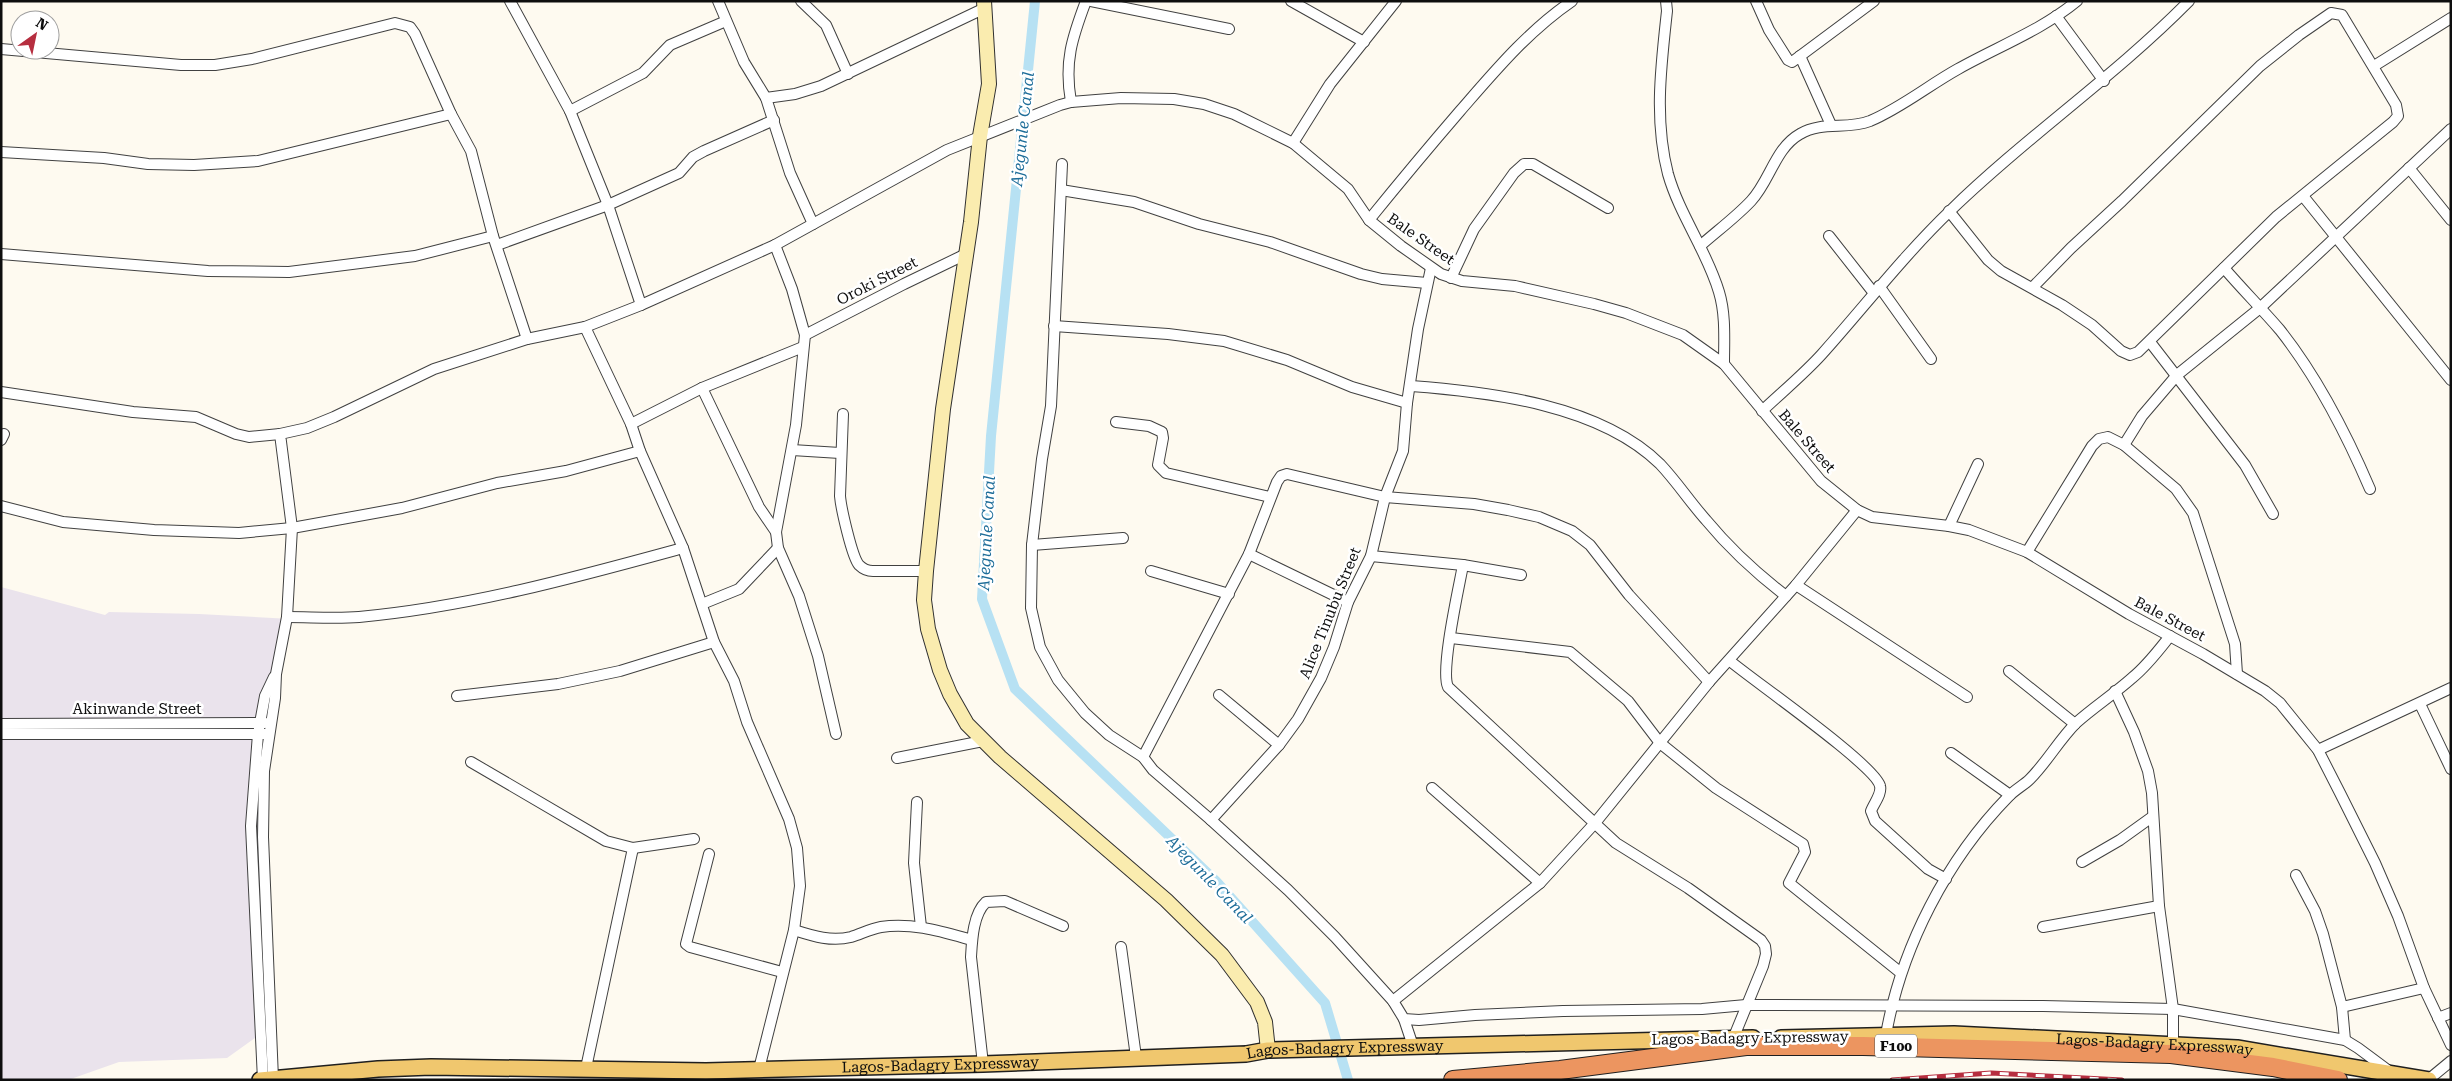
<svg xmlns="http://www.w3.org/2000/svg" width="2452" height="1081" font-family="'Roboto Serif',serif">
  <rect width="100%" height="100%" fill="#fefaf0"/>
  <!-- industrial -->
  <path fill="#eae3ec" d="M1,587L105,615L109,612L199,614L291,619L265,733L269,1028L227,1058L119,1062L68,1080H1Z"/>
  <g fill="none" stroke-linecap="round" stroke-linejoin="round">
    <!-- canal -->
    <path stroke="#b7e1f3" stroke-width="10" d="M1035,1L991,436L982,599L1015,689L1216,881L1325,1003L1348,1080"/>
    <!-- street casing -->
    <g stroke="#414141" stroke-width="12">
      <g id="street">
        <path d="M510,1L570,111L608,205L641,305"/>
        <path d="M718,1L744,62L766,98L790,173L813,224"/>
        <path d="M801,1L826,25L848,74"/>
        <path d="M1091,1L1229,29"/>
        <path d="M1291,1L1364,42"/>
        <path d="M1666,1L1667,11C1661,66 1654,120 1668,174C1680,216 1707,251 1719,292C1726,315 1724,341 1724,364"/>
        <path d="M1756,1L1769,30L1788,60L1792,62L1874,1"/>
        <path d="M2056,16L2104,81"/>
        <path d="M1,49L181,65H215L252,59L395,23L410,27L415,34L451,114L471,151L493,236L527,339"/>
        <path d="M1800,56L1831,125"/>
        <path d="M2374,66L2451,18"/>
        <path d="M766,98L795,94L821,86L985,8"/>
        <path d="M1071,102C1064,62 1072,38 1086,1"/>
        <path d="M570,111L643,73L670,45L726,21"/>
        <path d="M1293,143L1330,84L1396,1"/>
        <path d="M1,152L104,158L148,164L194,165L258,161L451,114"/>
        <path d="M1062,164L1051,406L1042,459L1032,545L1031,608L1040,647L1058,680L1085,713L1109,735L1143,757L1153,770L1211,820L1288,890L1335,937L1393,1001L1404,1019L1419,1020L1475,1015L1563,1011L1702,1009L1746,1005L2043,1006L2173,1009L2345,1040L2358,1048L2389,1071"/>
        <path d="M2409,168L2451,220"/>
        <path d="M1061,190L1134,202L1199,224L1270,242L1361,274L1382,279L1427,283"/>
        <path d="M2303,196L2451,380"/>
        <path d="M1949,211L1988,260L2001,271L2062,305L2092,325L2121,351L2130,355L2138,352L2276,217L2393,122L2398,116L2396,105L2342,15L2331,13L2299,35L2260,66L2122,201L2071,248L2032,288"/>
        <path d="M1369,220C1399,183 1429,147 1460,111C1494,72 1528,31 1572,1"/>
        <path d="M1829,236L1873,292"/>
        <path d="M497,245L608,205L679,173L693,157L704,151L774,120"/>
        <path d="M775,245L792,289L805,335L796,425L776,532"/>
        <path d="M1700,246C1717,231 1736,217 1751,201C1770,181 1775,148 1800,134C1822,121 1847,130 1870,121C1901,108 1929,85 1958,69C1997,47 2042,30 2077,1"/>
        <path d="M1,254L208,271L289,272L415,256L493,236"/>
        <path d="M2224,268C2242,289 2262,309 2280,330C2318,378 2346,433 2370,489"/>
        <path d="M1451,278L1474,229L1514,173L1524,164H1533L1608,208"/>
        <path d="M1879,286L1931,359"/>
        <path d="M1054,326L1168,334L1224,341L1287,360L1352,387L1407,403"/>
        <path d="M585,327L631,424L640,451L683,548L714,642L734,681L747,722L789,819L797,848L800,886L794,930L759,1069"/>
        <path d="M805,335L904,284L964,255"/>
        <path d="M2150,342L2245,465L2273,514"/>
        <path d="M1411,386C1491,392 1600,405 1660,464C1677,482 1690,502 1706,520C1730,549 1756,573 1786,596"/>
        <path d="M702,388L759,507L776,532L778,548L799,596L818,656L836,734"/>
        <path d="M1,392L133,412L196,417L236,434L249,437L280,434"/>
        <path d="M1762,411C1782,392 1804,374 1822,354C1865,306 1904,255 1951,210C2027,136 2114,77 2189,1"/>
        <path d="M843,414L840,496C841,508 852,557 859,565C863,569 868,571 873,571H926"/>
        <path d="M1116,422L1149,426L1162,432L1163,438L1158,465L1166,473L1270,497"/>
        <path d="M631,424L702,388L803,347"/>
        <path d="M1,440L4,434"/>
        <path d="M2124,445L2142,416L2177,375L2260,308L2451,129"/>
        <path d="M792,450L840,453"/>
        <path d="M1,506L63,522L154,530L239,533L292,528L402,508L497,483L566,471L640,451"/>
        <path d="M1949,526L1978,464"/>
        <path d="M1032,545L1123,538"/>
        <path d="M2027,552L2092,446L2099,439L2108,437L2124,445L2176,489L2193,513L2235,644L2237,674"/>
        <path d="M1249,554L1348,602"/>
        <path d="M1371,556L1463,565L1521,575"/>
        <path d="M1463,565C1459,587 1440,670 1448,687L1616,843L1688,888L1761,940L1765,946L1766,954L1763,966L1733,1039"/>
        <path d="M1151,571L1229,594"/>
        <path d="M1796,585L1967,697"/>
        <path d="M702,604L739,589L778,548"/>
        <path d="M287,617C311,617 336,619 359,617C469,607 577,577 683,548"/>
        <path d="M1451,638L1570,652L1628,701L1660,743L1716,788L1803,844L1805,852L1789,883L1901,973"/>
        <path d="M1730,661C1754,681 1876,766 1880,786C1882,794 1874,803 1871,811L1875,821L1928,869L1946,879"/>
        <path d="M2009,671L2075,724"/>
        <path d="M2115,691L2134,732L2148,771L2152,793L2159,906L2173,1009V1044"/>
        <path d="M1219,695L1279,745"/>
        <path d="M457,696L558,684L620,671L714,642"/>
        <path d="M2420,704L2451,769"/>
        <path d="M1,724L265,723"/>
        <path d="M1,734H265"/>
        <path d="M2318,750L2451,688"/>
        <path d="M1951,753L2010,795"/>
        <path d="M1143,757L1249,554L1277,482L1281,476L1287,474L1385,497L1474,504L1508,510L1539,517L1572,531L1590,545L1629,595L1709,682"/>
        <path d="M897,758L983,741"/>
        <path d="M471,762L606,841L633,848L694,839"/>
        <path d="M1432,788L1540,883"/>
        <path d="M917,802L914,863L921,927"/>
        <path d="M1211,820L1279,745L1298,719L1321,678L1334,647L1348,602L1371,556L1385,497L1403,451L1407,403L1418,329L1431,268"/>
        <path d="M709,854L686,944L690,947L782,972"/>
        <path d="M2082,862L2120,840L2152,817"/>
        <path d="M2296,875L2315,911L2323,934L2342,1007L2424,988"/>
        <path d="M2043,927L2159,906"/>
        <path d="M794,930C813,936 831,942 851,937C861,934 870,929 881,927C912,922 943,932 972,940"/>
        <path d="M1121,947L1136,1057"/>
        <path d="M1393,1001L1540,883L1595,823L1709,682L1796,585L1857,510"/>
        <path d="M2342,1007L2345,1040"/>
        <path d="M2438,1018L2451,1013"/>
        <path d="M1404,1019L1413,1046"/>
        <path d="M1886,1035C1901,948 1947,859 2009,796C2016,789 2024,785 2030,779C2047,762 2059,740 2076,723C2094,707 2114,694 2132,678C2147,666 2158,651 2170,636"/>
        <path d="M983,1064L971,957C972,940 973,914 986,902L1005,901L1063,926"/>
        <path d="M586,1068L633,848"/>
        <path d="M273,1079L263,837L264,771L275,698L276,674L287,617L292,528L280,434L307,428L334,417L434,369L527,339L585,327L641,305L775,245L947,150L1060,105L1071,102L1121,98L1174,99L1204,104L1234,114L1293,143L1348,189L1369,220L1401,246L1441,274L1462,281L1515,286L1594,304L1626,313L1683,335L1724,364L1821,481L1857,510L1872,517L1949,526L1969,530L2027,552L2129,614L2203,654L2265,691L2280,703L2318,750L2340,793L2375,863L2398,916L2424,988L2451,1045"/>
        <path d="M263,1080L251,826L258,734L265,696L274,677"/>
        <path d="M2428,1080L2451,1061"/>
      </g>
    </g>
    <!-- secondary casing -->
    <g stroke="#303030" stroke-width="16">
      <path id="secondary" d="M984,1L989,84L980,136L971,222L943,409L926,571L924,600L928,629L940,670L950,694L967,724L1000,757L1166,900L1222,955L1257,1002L1265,1022L1268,1050"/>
    </g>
    <!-- primary casing -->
    <g stroke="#1f1f1f" stroke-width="18">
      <g id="primary">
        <path id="s1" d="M1781,1038L1954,1034L2237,1048L2429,1080"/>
        <path id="s2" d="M260,1080L378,1069L431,1067L706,1071L983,1064L1246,1054L1268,1050L1753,1038"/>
      </g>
    </g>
    <!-- highway casing -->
    <g stroke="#1f1f1f" stroke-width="20">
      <path id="highway" d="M1453,1080L1560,1070L1746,1046H1863L2171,1054L2273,1067L2338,1080"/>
    </g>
    <!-- street -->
    <use href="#street" stroke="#fff" stroke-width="10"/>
    <!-- secondary -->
    <use href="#secondary" stroke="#faecaf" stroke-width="14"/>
    <!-- primary -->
    <use href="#primary" stroke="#f0c76e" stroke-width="15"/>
    <!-- highway -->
    <use href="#highway" stroke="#ec9560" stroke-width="18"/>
    <!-- rail casing -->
    <g stroke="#b62e3f" stroke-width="5">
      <path id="rail" d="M1892,1080L1991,1073L2122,1080"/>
    </g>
    <!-- rail -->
    <use href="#rail" stroke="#fff" stroke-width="3" stroke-dasharray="9" stroke-linecap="butt"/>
  </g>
  <g text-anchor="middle" stroke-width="5" stroke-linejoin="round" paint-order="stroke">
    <!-- shield labels -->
    <rect fill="#fff" stroke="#565656" stroke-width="1" x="1875" y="1034.5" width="42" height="23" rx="4"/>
    <g font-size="14" font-weight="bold" fill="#0e0e0e">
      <text x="1896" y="1051">F100</text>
    </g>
    <!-- street labels -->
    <g font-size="15" fill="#0e0e0e" stroke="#fff">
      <text transform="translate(1421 239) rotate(35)" y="5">Bale Street</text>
      <text transform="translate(877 281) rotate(-27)" y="5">Oroki Street</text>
      <text transform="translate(1807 441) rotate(49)" y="5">Bale Street</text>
      <text transform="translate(1330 613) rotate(-68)" y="5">Alice Tinubu Street</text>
      <text transform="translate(2170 619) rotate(28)" y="5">Bale Street</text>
      <text x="137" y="714">Akinwande Street</text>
      <text transform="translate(1750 1038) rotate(-1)" y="5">Lagos-Badagry Expressway</text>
      <text dy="5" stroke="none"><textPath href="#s1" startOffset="374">Lagos-Badagry Expressway</textPath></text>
      <text dy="5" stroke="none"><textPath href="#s2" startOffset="1086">Lagos-Badagry Expressway</textPath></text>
      <text dy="5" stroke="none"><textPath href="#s2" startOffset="681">Lagos-Badagry Expressway</textPath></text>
    </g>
    <!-- water labels -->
    <g font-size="16" font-style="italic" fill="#1e6d99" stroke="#fff">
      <text transform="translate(1022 129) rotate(-84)" y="6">Ajegunle Canal</text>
      <text transform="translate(986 533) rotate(-87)" y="6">Ajegunle Canal</text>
      <text transform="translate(1210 879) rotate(46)" y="6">Ajegunle Canal</text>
    </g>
  </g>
  <!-- border -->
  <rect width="2452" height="1081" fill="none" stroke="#0e0e0e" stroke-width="5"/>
  <!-- north arrow -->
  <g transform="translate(35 35) rotate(33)"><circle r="24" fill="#ffffff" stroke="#9f9f9f"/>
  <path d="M0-4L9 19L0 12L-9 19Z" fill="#b62e3f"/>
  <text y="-8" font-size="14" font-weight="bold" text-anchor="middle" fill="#0e0e0e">N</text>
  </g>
</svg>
